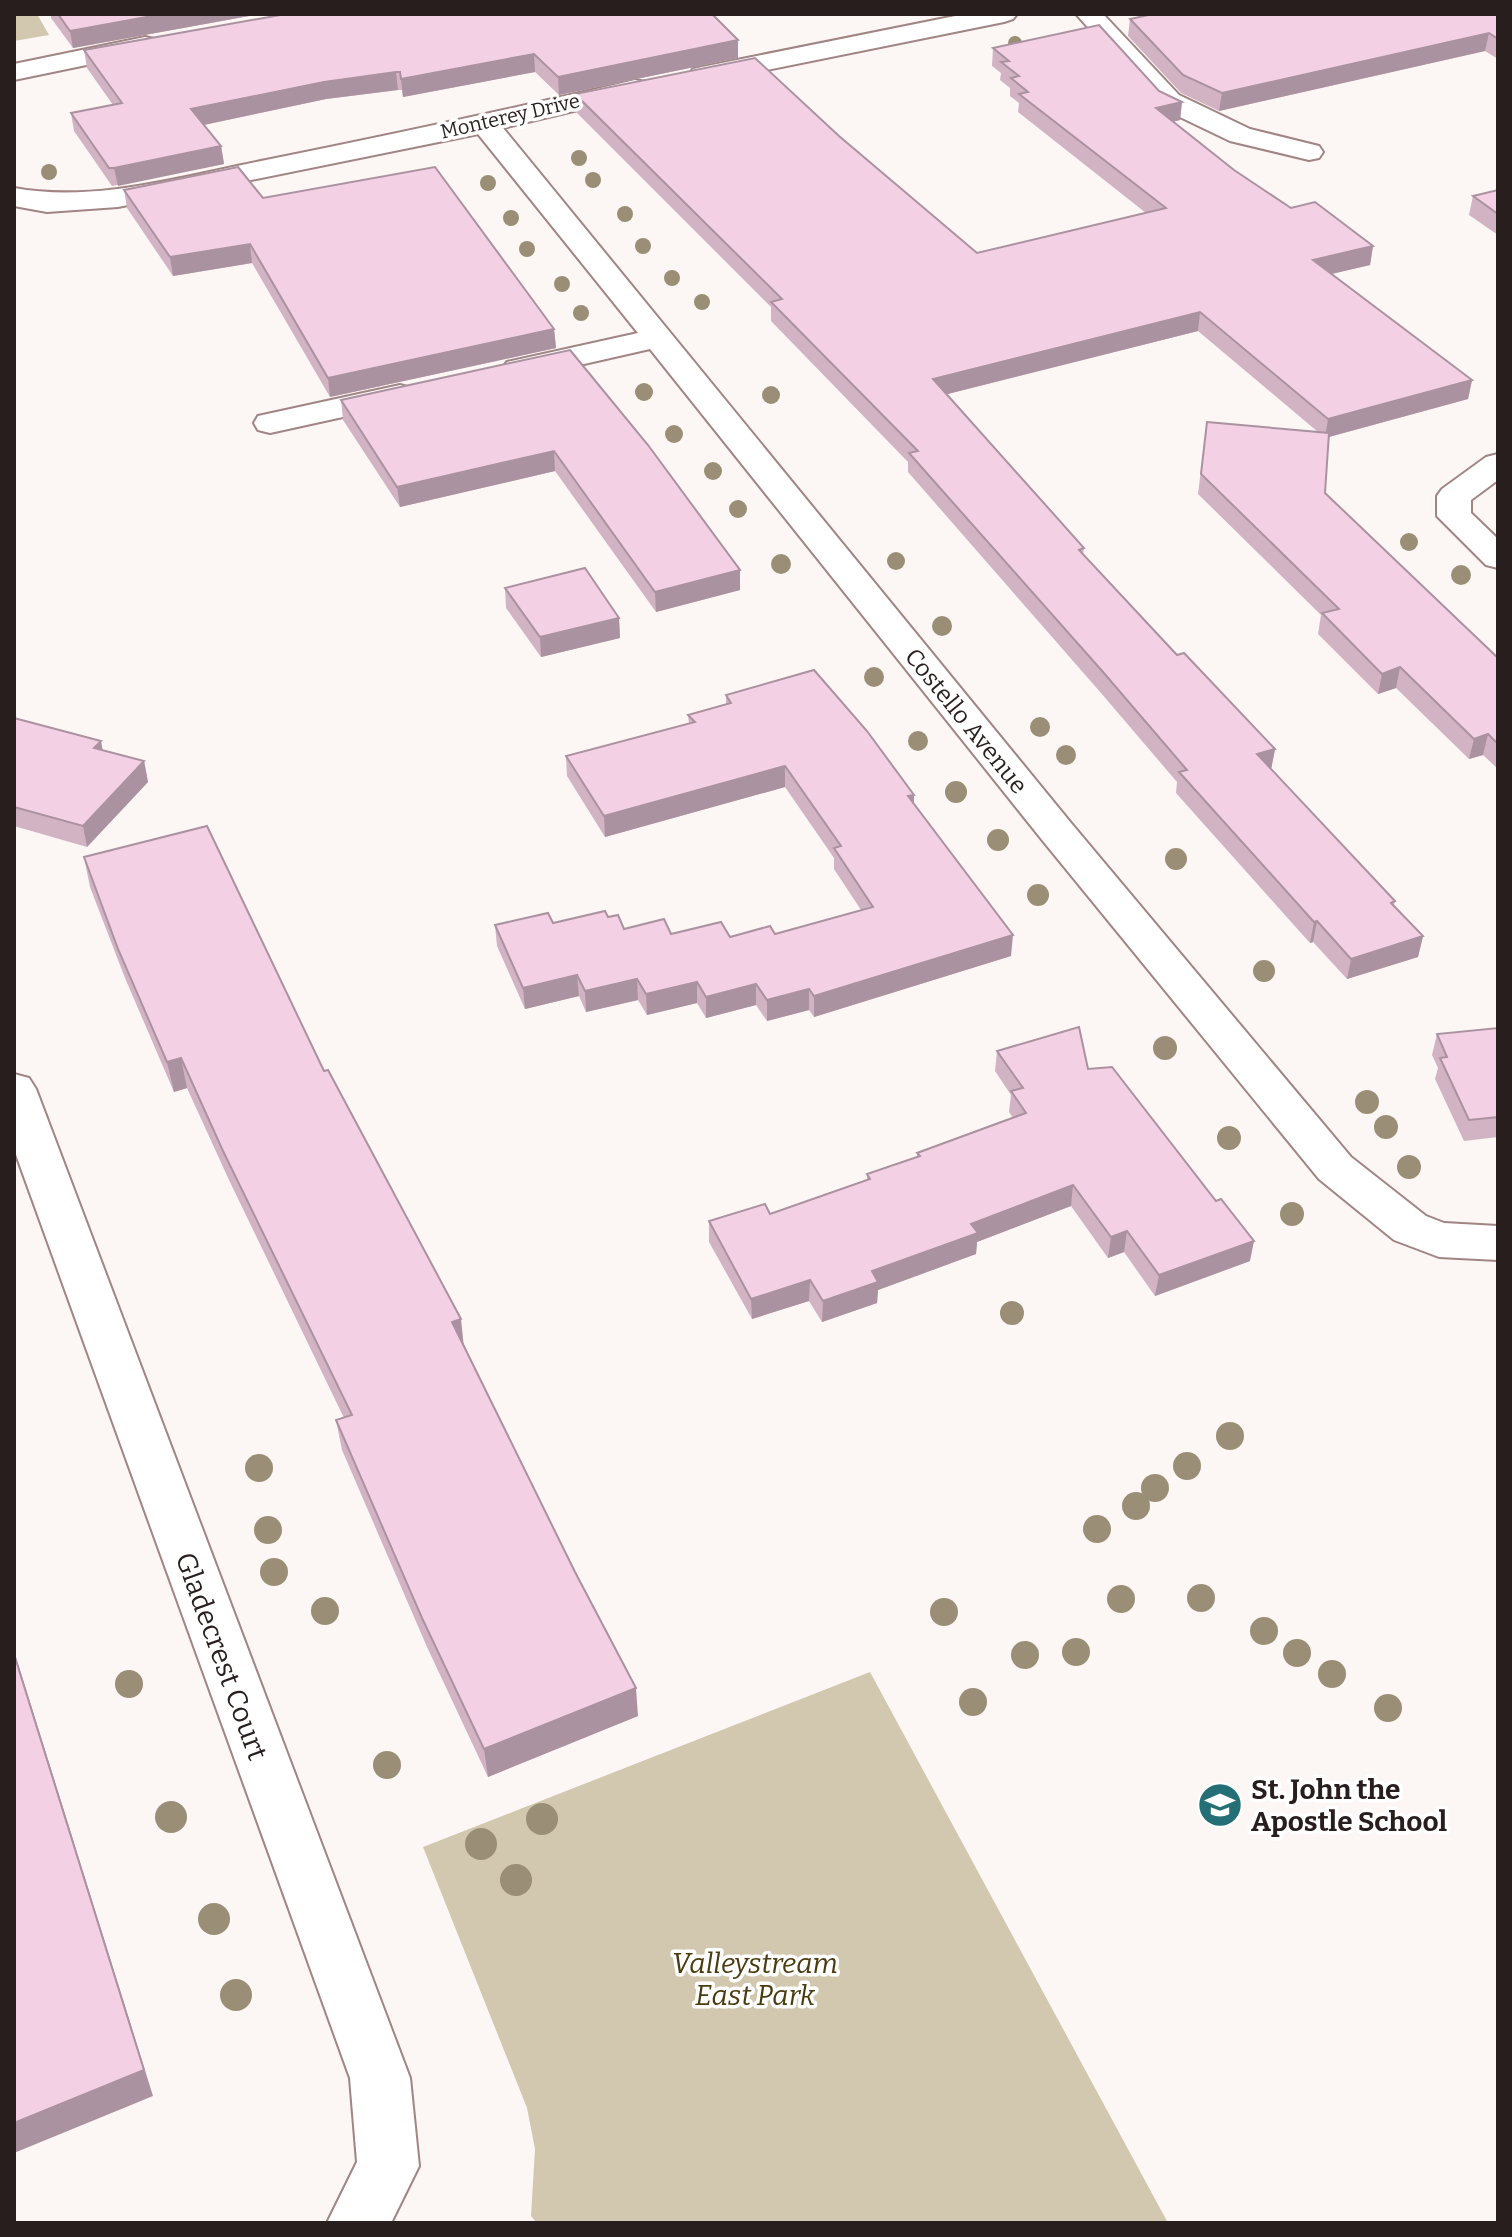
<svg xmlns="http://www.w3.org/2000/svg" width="1512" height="2237" font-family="Bitter,serif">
  <rect width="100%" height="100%" fill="#fcf6f5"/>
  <!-- green -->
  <g fill="#d2c8b0">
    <path d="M14,14H37L49,35L14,41Z"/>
    <path d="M870,1672L1168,2223H537L531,2216L535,2149L527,2108L423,1847Z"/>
  </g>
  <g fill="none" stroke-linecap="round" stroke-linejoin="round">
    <!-- minor casing -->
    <g stroke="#a18484" stroke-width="4">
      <g id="minor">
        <path d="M965,14H1017L1013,19L1004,22L702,83L693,81L689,75L693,69L702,67Z"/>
        <path d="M1076,14H1103L1179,95L1250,129L1319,146L1323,152L1319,158L1309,160L1230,141L1159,107Z"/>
        <path d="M145,37L154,39L158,45L154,51L14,80V64Z"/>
        <path d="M635,80L645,82L649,88L645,94L503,128L1071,823L1351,1157L1426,1216L1444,1223L1498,1226V1260L1439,1257L1394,1240L1319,1179L1043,841L650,349L518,379L507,376L502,369L507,362L638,333L478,134L118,207L47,212L14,206V188C97,203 184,176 266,160C390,135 512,109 635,80Z"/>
        <path d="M400,385L411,388L416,395L411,402L270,433L258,430L254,423L258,416Z"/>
        <path d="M1498,454V480L1471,500V513L1498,539V568L1486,565L1437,516V496L1442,489L1486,457Z"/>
        <path d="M14,1074L29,1078L36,1089L410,2078L419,2166L391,2223H327L357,2162L350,2078L14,1149Z"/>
      </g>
    </g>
    <!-- minor -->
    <use href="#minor" fill="#fff" fill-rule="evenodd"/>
  </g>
  <!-- trees -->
  <g fill="#9a8f76">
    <circle cx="1015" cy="43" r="7"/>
    <circle cx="579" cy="158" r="8"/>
    <circle cx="49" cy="172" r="8"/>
    <circle cx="593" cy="180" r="8"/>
    <circle cx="488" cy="183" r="8"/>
    <circle cx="625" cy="214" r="8"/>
    <circle cx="511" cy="218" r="8"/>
    <circle cx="643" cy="246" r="8"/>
    <circle cx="527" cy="249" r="8"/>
    <circle cx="672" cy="278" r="8"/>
    <circle cx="562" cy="284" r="8"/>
    <circle cx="702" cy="302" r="8"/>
    <circle cx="581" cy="313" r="8"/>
    <circle cx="644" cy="392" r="9"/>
    <circle cx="771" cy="395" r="9"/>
    <circle cx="674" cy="434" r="9"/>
    <circle cx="713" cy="471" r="9"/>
    <circle cx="738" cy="509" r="9"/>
    <circle cx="1409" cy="542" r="9"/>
    <circle cx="896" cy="561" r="9"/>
    <circle cx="781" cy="564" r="10"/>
    <circle cx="1461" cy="575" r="10"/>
    <circle cx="942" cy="626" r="10"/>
    <circle cx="874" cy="677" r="10"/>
    <circle cx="1040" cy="727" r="10"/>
    <circle cx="918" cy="741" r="10"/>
    <circle cx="1066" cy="755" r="10"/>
    <circle cx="956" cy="792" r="11"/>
    <circle cx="998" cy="840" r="11"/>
    <circle cx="1176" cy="859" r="11"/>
    <circle cx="1038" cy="895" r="11"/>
    <circle cx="1264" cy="971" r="11"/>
    <circle cx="1165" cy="1048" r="12"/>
    <circle cx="1367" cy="1102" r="12"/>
    <circle cx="1386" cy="1127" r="12"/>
    <circle cx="1229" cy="1138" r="12"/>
    <circle cx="1409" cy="1167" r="12"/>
    <circle cx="1292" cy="1214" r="12"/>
    <circle cx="1012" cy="1313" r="12"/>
    <circle cx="1230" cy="1436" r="14"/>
    <circle cx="1187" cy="1466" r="14"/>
    <circle cx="259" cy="1468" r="14"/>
    <circle cx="1155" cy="1488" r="14"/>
    <circle cx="1136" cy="1506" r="14"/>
    <circle cx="1097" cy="1529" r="14"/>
    <circle cx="268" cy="1530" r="14"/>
    <circle cx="274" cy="1572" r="14"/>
    <circle cx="1201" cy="1598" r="14"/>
    <circle cx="1121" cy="1599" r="14"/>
    <circle cx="325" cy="1611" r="14"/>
    <circle cx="944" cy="1612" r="14"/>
    <circle cx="1264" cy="1631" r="14"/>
    <circle cx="1076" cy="1652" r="14"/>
    <circle cx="1297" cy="1653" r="14"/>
    <circle cx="1025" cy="1655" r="14"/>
    <circle cx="1332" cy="1674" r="14"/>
    <circle cx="129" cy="1684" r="14"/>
    <circle cx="973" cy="1702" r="14"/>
    <circle cx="1388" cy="1708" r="14"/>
    <circle cx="387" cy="1765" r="14"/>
    <circle cx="171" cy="1817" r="16"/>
    <circle cx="542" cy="1819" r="16"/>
    <circle cx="481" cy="1844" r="16"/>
    <circle cx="516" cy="1880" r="16"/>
    <circle cx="214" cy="1919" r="16"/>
    <circle cx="236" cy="1995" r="16"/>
  </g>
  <!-- wall -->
  <g fill="#d2b3c4">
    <path d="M51,14H260L73,48L51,18Z"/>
    <path d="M286,14L738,58L559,95L535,72L403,97L402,90H398L326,99L204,125L221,146L224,164L112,186L74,131L71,113L113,105L87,68L84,50Z"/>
    <path d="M1498,14V59L1485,51L1219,111L1181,93L1128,36L1130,19Z"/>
    <path d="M993,48L1159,91L1182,102L1180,120L1173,122L1234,170L1291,208L1373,246L1370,265L1331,274L1472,380L1468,399L1329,437L1325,493L1498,658V769L1483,755L1469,759L1396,688L1378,694L1318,634L1321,615L1198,494L1207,422L1318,432L1198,331L947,394L1084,548L1083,554L1177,655L1275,749L1271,769L1395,901L1394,905L1423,936L1418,957L1347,979L1313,942L1310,943L1176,793L1177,782L1101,693L908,472V462L771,321V307L576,112L575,94L839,136L977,253L1146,213L1018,112L1019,103L1010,96V88L1000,80L1001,73L992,66Z"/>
    <path d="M124,190L263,198L554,329L556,348L330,397L252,263L173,276L127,208Z"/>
    <path d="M1498,190V235L1469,215L1473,196Z"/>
    <path d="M570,350L740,570V590L656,612L555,471L400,507L343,420L341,400Z"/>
    <path d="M505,588L619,618L620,638L541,657L506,608Z"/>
    <path d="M726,695L914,795V805L1011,956L814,1017L809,1010L767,1021L756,1005L706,1018L697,1003L647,1015L638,1000L586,1012L579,996L525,1009L497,946L495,925L553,923L608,917L624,929L671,934L730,937L775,934L861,910L834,869V858L785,787L605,837L567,776L566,756L689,724L688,715L726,704Z"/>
    <path d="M14,718L103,750L144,761L148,782L87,847L14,826Z"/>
    <path d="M84,857L324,1071L464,1345L638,1716L488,1777L427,1647L342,1450L336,1420L344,1418L229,1180L187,1088L174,1092L125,978L90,887Z"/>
    <path d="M1498,1028V1137L1464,1141L1435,1079L1438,1068L1432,1055L1437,1034Z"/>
    <path d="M997,1051L1088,1069L1250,1261L1155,1296L1124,1252L1108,1258L1071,1206L977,1242L976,1254L878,1290L877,1303L822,1322L809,1301L752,1319L709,1242V1221L770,1214L867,1180V1174L917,1157V1153L1013,1118L1009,1112L1011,1095L995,1071Z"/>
  </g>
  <!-- shaded-wall -->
  <g fill="#ab92a0">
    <path d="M163,14H260L73,48L70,31Z"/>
    <path d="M1489,33L1485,51L1219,111L1222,93Z"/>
    <path d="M738,40V58L559,95L558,77Z"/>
    <path d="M534,54L535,72L403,97L401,79Z"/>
    <path d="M396,72L398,90L326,99L194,127L191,109L324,82Z"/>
    <path d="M1182,102L1180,120L1154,126L1156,108Z"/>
    <path d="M221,146L224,164L118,186L114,168Z"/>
    <path d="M250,244L252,263L173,276L170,257Z"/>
    <path d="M1373,246L1370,265L1310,279L1313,260Z"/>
    <path d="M1200,312L1198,331L932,398L933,379Z"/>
    <path d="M554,329L556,348L330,397L328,378Z"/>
    <path d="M1472,380L1468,399L1325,438L1328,419Z"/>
    <path d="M554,451L555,471L400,507L397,487Z"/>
    <path d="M740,570V590L656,612L655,592Z"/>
    <path d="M619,618L620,638L541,657L540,637Z"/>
    <path d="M1400,667L1396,688L1378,694L1382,674Z"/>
    <path d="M1488,734L1483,755L1469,759L1474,739Z"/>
    <path d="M101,741L105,762L94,748Z"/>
    <path d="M1275,749L1271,770L1257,754Z"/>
    <path d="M144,761L148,782L87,847L83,826Z"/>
    <path d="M785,766V787L605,837L604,816Z"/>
    <path d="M914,795L913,815L908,796Z"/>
    <path d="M1317,921L1313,942L1310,943L1314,922Z"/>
    <path d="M1013,935L1011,956L814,1017V996Z"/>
    <path d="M1423,936L1418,957L1347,979L1351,959Z"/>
    <path d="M577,975L579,996L525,1009L523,988Z"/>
    <path d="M637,979L638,1000L586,1012L585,991Z"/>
    <path d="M697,982V1003L647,1015L646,994Z"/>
    <path d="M756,984V1005L706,1018V997Z"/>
    <path d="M809,989V1010L767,1021V1000Z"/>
    <path d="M181,1058L187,1088L174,1092L167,1062Z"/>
    <path d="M1073,1185L1071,1206L977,1242L976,1254L878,1290L877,1303L822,1322L823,1301L872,1271L971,1224Z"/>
    <path d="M1127,1231L1124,1252L1108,1258L1111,1237Z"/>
    <path d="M1254,1241L1250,1261L1155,1296L1159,1275Z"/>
    <path d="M810,1280L809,1301L752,1319L751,1299Z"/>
    <path d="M461,1319L464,1348L452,1322Z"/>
    <path d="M14,1651L153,2096L14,2153Z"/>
    <path d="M636,1688L638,1716L488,1777L484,1749Z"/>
  </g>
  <!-- building -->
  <g fill="#f4d0e4" stroke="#ab92a0" stroke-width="2">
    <path d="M58,14H163L70,31Z"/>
    <path d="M286,14H712L738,40L558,77L534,54L401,79L400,72H396L324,82L191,109L221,146L114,168H109L71,113L122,103L84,50Z"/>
    <path d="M1153,14H1498V39L1489,33L1222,93L1183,75L1130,19Z"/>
    <path d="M1099,25L1159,91L1182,102L1156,108L1234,170L1291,208L1315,202L1373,246L1313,260L1472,380L1328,419L1200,312L933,379L1084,548L1079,550L1177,655L1184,653L1275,749L1257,754L1395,901L1391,903L1423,936L1351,959L1317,921L1314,922L1179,772L1187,770L1103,672L909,453L918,451L771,302L782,299L575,94L755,58L839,136L977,253L1166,208L1019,94L1028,92L1011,78L1019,76L1001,62L1009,61L993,48Z"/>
    <path d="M238,167L263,198L435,167L554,329L328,378L250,244L170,257L124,190Z"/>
    <path d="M1498,190V214L1473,196Z"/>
    <path d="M570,350L648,445L740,570L655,592L554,451L397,487L341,400Z"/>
    <path d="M1207,422L1329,433L1325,493L1498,658V744L1488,734L1474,739L1400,667L1382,674L1322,613L1339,609L1201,474Z"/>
    <path d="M585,568L619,618L540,637L505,588Z"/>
    <path d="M814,670L867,731L914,795L908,796L1013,935L814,996L809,989L767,1000L756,984L706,997L697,982L646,994L637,979L585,991L577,975L523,988L495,925L548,913L553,923L605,911L608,917L618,915L624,929L664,919L671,934L721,922L730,937L770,926L775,934L873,907L834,848L841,846L785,766L604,816L566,756L695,722L688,715L731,703L726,695Z"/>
    <path d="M14,718L101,741L94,748L144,761L83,826L14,807Z"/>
    <path d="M207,826L324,1071L328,1070L461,1319L452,1322L575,1572L636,1688L484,1749L422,1618L336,1420L352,1415L223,1151L181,1058L167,1062L118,949L84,857Z"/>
    <path d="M1079,1027L1088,1069L1112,1067L1216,1201L1221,1199L1254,1241L1159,1275L1127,1231L1111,1237L1073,1185L971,1224L978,1233L872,1271L878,1282L823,1301L810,1280L751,1299L709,1221L765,1204L770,1214L870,1179L867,1174L920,1156L917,1153L1026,1113L1011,1091L1023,1088L997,1051Z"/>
    <path d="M1498,1028V1117L1469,1120L1440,1058L1447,1057L1437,1034Z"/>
    <path d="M14,1654L144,2070L14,2123Z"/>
  </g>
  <!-- icons -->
  <defs>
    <g id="school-disc" transform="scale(2.3)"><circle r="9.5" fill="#246f76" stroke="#fff"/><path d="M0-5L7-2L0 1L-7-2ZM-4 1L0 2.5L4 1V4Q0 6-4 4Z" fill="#fff"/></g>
  </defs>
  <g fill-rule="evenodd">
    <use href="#school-disc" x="1220" y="1805"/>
  </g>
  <g text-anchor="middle" stroke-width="7" stroke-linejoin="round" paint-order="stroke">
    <!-- far-street labels -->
    <g font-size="20" fill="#291e1e" stroke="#fff">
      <text transform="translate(510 116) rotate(-13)" y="7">Monterey Drive</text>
    </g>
    <!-- street labels -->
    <g font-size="24" fill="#291e1e" stroke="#fff">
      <text transform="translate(966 721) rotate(51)" y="8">Costello Avenue</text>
    </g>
    <!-- near-street labels -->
    <g font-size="28" fill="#291e1e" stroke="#fff">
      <text transform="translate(222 1656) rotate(70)" y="10">Gladecrest Court</text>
    </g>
    <!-- near-poi labels -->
    <g font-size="28" font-weight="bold" fill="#291e1e" stroke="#fff" text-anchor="start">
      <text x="1251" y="1799">St. John the<tspan x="1251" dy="32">Apostle School</tspan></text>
    </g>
    <!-- near-park labels -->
    <g font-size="28" font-style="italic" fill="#4a3a0f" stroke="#fff">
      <text x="755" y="1973">Valleystream<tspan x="755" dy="32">East Park</tspan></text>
    </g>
  </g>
  <!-- border -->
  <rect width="1512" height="2237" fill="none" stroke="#291e1e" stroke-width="32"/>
</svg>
